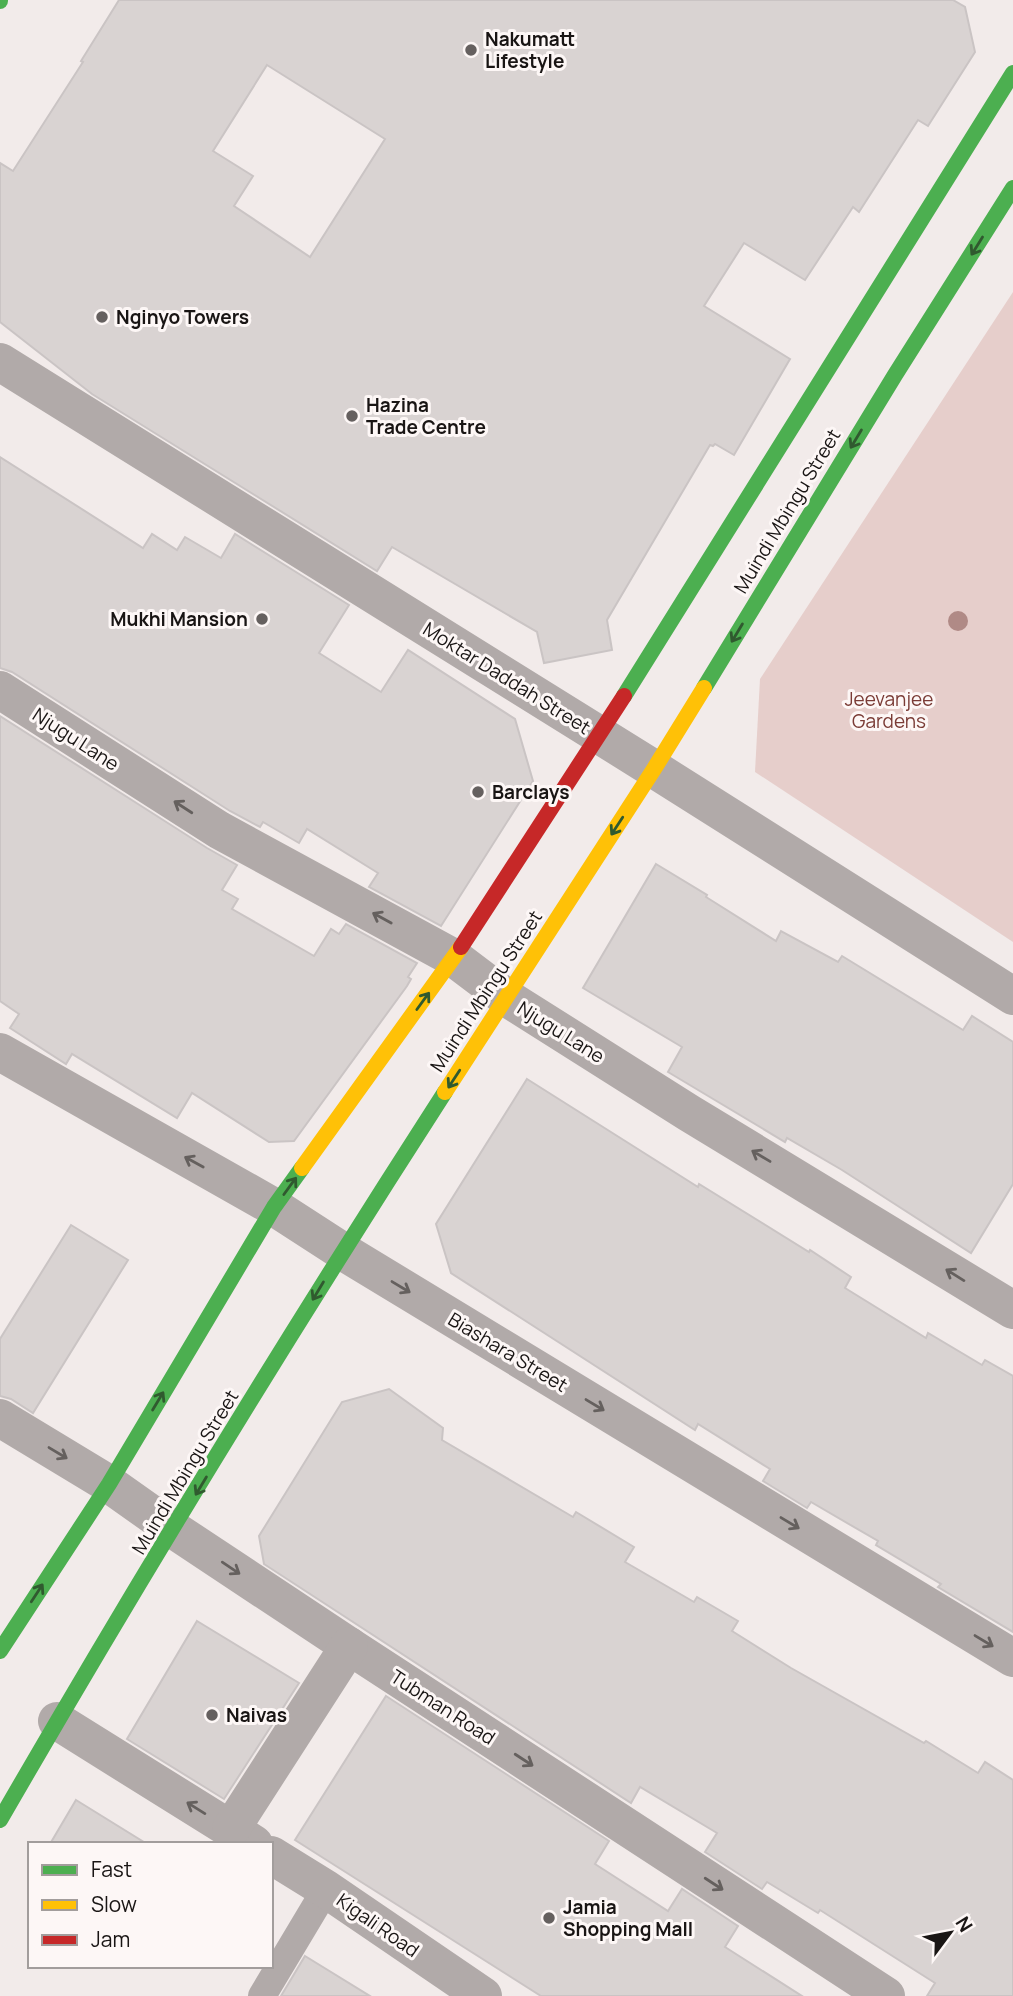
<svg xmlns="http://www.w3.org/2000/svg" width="1013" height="1996" font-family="Manrope,sans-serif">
  <rect width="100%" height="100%" fill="#f2ebea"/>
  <!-- green -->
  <path fill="#e6cecb" d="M1013,292V942L755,772L760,679Z"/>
  <!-- building -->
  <g fill="#d9d3d2" stroke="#cac4c4" stroke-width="2" fill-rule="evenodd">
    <path d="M119,0H953L965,7L975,52L928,126L918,120L859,212L853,207L805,280L744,243L704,306L790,359L734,455L715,444L713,446L710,445L607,620L612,650L544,663L537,632L392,547L377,571L92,394L0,322V163L13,171L83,62L81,61ZM267,65L385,139L310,257L234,206L253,176L213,151Z"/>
    <path d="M0,457L143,548L152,534L177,550L185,537L221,558L235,534L349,605L319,653L381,692L408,650L515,719L533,781L441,926L369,887L378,873L307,829L299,843L263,822L260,827L230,811L12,672L0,668Z"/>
    <path d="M0,716L207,848L237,865L222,890L238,899L232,909L314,956L331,929L339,934L346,924L417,963L408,977L411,979L407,986L294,1141L269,1142L192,1093L177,1118L72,1054L66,1064L10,1028L19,1014L0,1001Z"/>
    <path d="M656,864L707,895L706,897L776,941L781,931L838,962L842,956L963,1030L972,1016L1013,1042V1184L971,1253L842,1170L787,1138L785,1142L668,1072L682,1047L583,988Z"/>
    <path d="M527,1079L698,1187L699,1184L809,1252L810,1250L851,1277L845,1288L926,1338L928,1333L982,1365L985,1360L1013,1376V1632L938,1587L941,1584L876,1545L878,1541L811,1502L807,1508L763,1481L770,1469L698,1424L695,1430L451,1273L436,1224Z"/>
    <path d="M71,1225L128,1260L33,1413L11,1399L0,1396V1339Z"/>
    <path d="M389,1389L443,1428L442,1440L573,1517L576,1512L634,1547L625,1562L694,1602L697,1597L738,1621L732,1631L791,1668L924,1743L926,1741L978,1773L985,1762L1013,1780V1996H927L935,1983L820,1910L818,1913L767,1882L762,1889L705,1852L717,1833L640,1787L631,1803L264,1564L259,1536L342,1402Z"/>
    <path d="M197,1621L299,1683L224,1799L127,1739Z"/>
    <path d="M386,1696L609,1841L595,1864L668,1911L682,1889L738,1926L725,1947L802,1996H541L295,1840Z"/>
    <path d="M76,1800L147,1844H50Z"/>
    <path d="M305,1956L370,1996H281Z"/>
  </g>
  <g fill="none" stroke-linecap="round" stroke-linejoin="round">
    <!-- lane -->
    <path stroke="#b1aaa9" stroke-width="28" d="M262,1996L326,1889"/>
    <!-- street -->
    <g stroke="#b1aaa9" stroke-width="38">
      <path d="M0,362L654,769L1013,996"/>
      <path d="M0,690L219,830L454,958L507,998L689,1113L1013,1310"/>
      <path d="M0,1052L274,1207L342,1251L1013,1658"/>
      <path d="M0,1418L109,1484L174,1530L349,1646L886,1996"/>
      <path d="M57,1721L254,1844"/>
      <path d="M231,1829L349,1646"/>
      <path d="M271,1855L326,1889L483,1996"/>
    </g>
    <!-- fast -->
    <g stroke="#4caf50" stroke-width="16">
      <path d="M0,0V1"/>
      <path d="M704,688L895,375L1013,188"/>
      <path d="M624,696L1013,73"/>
      <path d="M0,1651L109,1484L274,1207L302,1168"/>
      <path d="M0,1820C142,1574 291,1331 445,1092"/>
    </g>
    <!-- slow -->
    <g stroke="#ffc107" stroke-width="16">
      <path d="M445,1092L654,769L704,688"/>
      <path d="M302,1168L461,947"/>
    </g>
    <!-- jam -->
    <path stroke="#c62828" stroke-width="16" d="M461,947L624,696"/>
  </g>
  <!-- trees -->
  <circle fill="#b08a86" cx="958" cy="621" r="10"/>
  <!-- one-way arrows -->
  <defs><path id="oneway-shaft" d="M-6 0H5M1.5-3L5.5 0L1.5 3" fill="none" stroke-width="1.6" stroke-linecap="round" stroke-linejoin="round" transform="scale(1.75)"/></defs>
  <g stroke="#305a2f">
    <use href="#oneway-shaft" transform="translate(977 246) rotate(122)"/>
    <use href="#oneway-shaft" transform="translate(856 439) rotate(121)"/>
    <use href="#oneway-shaft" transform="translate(737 633) rotate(121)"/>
    <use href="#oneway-shaft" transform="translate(617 826) rotate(123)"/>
    <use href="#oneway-shaft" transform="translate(423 1001) rotate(-54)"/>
    <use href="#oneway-shaft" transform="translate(454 1079) rotate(123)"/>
    <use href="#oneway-shaft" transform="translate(290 1186) rotate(-54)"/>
    <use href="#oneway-shaft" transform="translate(318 1291) rotate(121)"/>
    <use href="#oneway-shaft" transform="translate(158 1401) rotate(-59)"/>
    <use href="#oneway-shaft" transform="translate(201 1486) rotate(121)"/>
    <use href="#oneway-shaft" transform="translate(37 1593) rotate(-57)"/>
  </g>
  <g stroke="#65605e">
    <use href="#oneway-shaft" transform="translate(183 807) rotate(-147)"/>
    <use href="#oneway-shaft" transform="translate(382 918) rotate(-151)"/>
    <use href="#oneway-shaft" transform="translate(761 1156) rotate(-149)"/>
    <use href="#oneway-shaft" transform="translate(194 1162) rotate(-151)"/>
    <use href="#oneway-shaft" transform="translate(955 1275) rotate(-148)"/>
    <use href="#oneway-shaft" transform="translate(401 1287) rotate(31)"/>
    <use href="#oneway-shaft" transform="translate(595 1405) rotate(31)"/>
    <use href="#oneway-shaft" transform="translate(58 1453) rotate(31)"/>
    <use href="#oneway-shaft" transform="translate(790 1523) rotate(31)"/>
    <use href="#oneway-shaft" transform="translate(231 1568) rotate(34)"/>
    <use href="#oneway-shaft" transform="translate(984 1641) rotate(31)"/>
    <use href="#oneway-shaft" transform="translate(524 1760) rotate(33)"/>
    <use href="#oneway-shaft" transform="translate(196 1808) rotate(-148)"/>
    <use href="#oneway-shaft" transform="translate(714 1884) rotate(33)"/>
  </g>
  <!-- markers -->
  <g fill="#65605f" stroke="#fdf7f6" stroke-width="2.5">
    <circle cx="471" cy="50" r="7"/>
    <circle cx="102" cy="317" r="7"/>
    <circle cx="352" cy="416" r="7"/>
    <circle cx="262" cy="619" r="7"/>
    <circle cx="478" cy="792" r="7"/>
    <circle cx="212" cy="1715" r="7"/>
    <circle cx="549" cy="1918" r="7"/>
  </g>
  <g text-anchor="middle" stroke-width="6" stroke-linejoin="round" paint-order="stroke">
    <!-- poi labels -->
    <g font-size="19" font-weight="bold" fill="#191514" stroke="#fdf7f6" text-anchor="start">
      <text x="485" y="46">Nakumatt<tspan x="485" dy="22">Lifestyle</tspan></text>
      <text x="116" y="324">Nginyo Towers</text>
      <text x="366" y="412">Hazina<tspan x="366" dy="22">Trade Centre</tspan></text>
      <text x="248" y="626" text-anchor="end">Mukhi Mansion</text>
      <text x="492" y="799">Barclays</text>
      <text x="226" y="1722">Naivas</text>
      <text x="563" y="1914">Jamia<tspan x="563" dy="22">Shopping Mall</tspan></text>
    </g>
    <!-- street labels -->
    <g font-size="19" fill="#191514" stroke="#fdf7f6">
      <text transform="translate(787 511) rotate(-59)" y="7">Muindi Mbingu Street</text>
      <text transform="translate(507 678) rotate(32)" y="7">Moktar Daddah Street</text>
      <text transform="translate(76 739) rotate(33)" y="7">Njugu Lane</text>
      <text transform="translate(486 991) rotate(-57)" y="7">Muindi Mbingu Street</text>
      <text transform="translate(561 1032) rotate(32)" y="7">Njugu Lane</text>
      <text transform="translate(508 1352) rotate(31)" y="7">Biashara Street</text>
      <text transform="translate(185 1472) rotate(-59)" y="7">Muindi Mbingu Street</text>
      <text transform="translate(443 1707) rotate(33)" y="7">Tubman Road</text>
      <text transform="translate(378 1925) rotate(35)" y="7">Kigali Road</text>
    </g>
    <!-- park labels -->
    <g font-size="19" fill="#7a3b35" stroke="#fdf7f6">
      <text x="889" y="706">Jeevanjee<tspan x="889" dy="22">Gardens</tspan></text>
    </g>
  </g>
  <!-- legend -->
  <rect x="28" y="1842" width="245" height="126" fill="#fdf7f6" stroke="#a29d9c" stroke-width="2"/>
  <rect x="42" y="1865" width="35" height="10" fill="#4caf50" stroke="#a29d9c" stroke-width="2"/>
  <text x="91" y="1877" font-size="21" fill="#191514">Fast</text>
  <rect x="42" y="1900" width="35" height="10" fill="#ffc107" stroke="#a29d9c" stroke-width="2"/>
  <text x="91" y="1912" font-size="21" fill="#191514">Slow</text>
  <rect x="42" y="1935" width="35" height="10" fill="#c62828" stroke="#a29d9c" stroke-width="2"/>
  <text x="91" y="1947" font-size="21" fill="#191514">Jam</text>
  <!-- north arrow -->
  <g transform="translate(950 1933) rotate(58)" stroke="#fdf7f6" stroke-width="5" paint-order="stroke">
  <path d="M0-5L12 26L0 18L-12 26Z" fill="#191514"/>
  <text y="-10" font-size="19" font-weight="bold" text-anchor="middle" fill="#191514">N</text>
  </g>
</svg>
